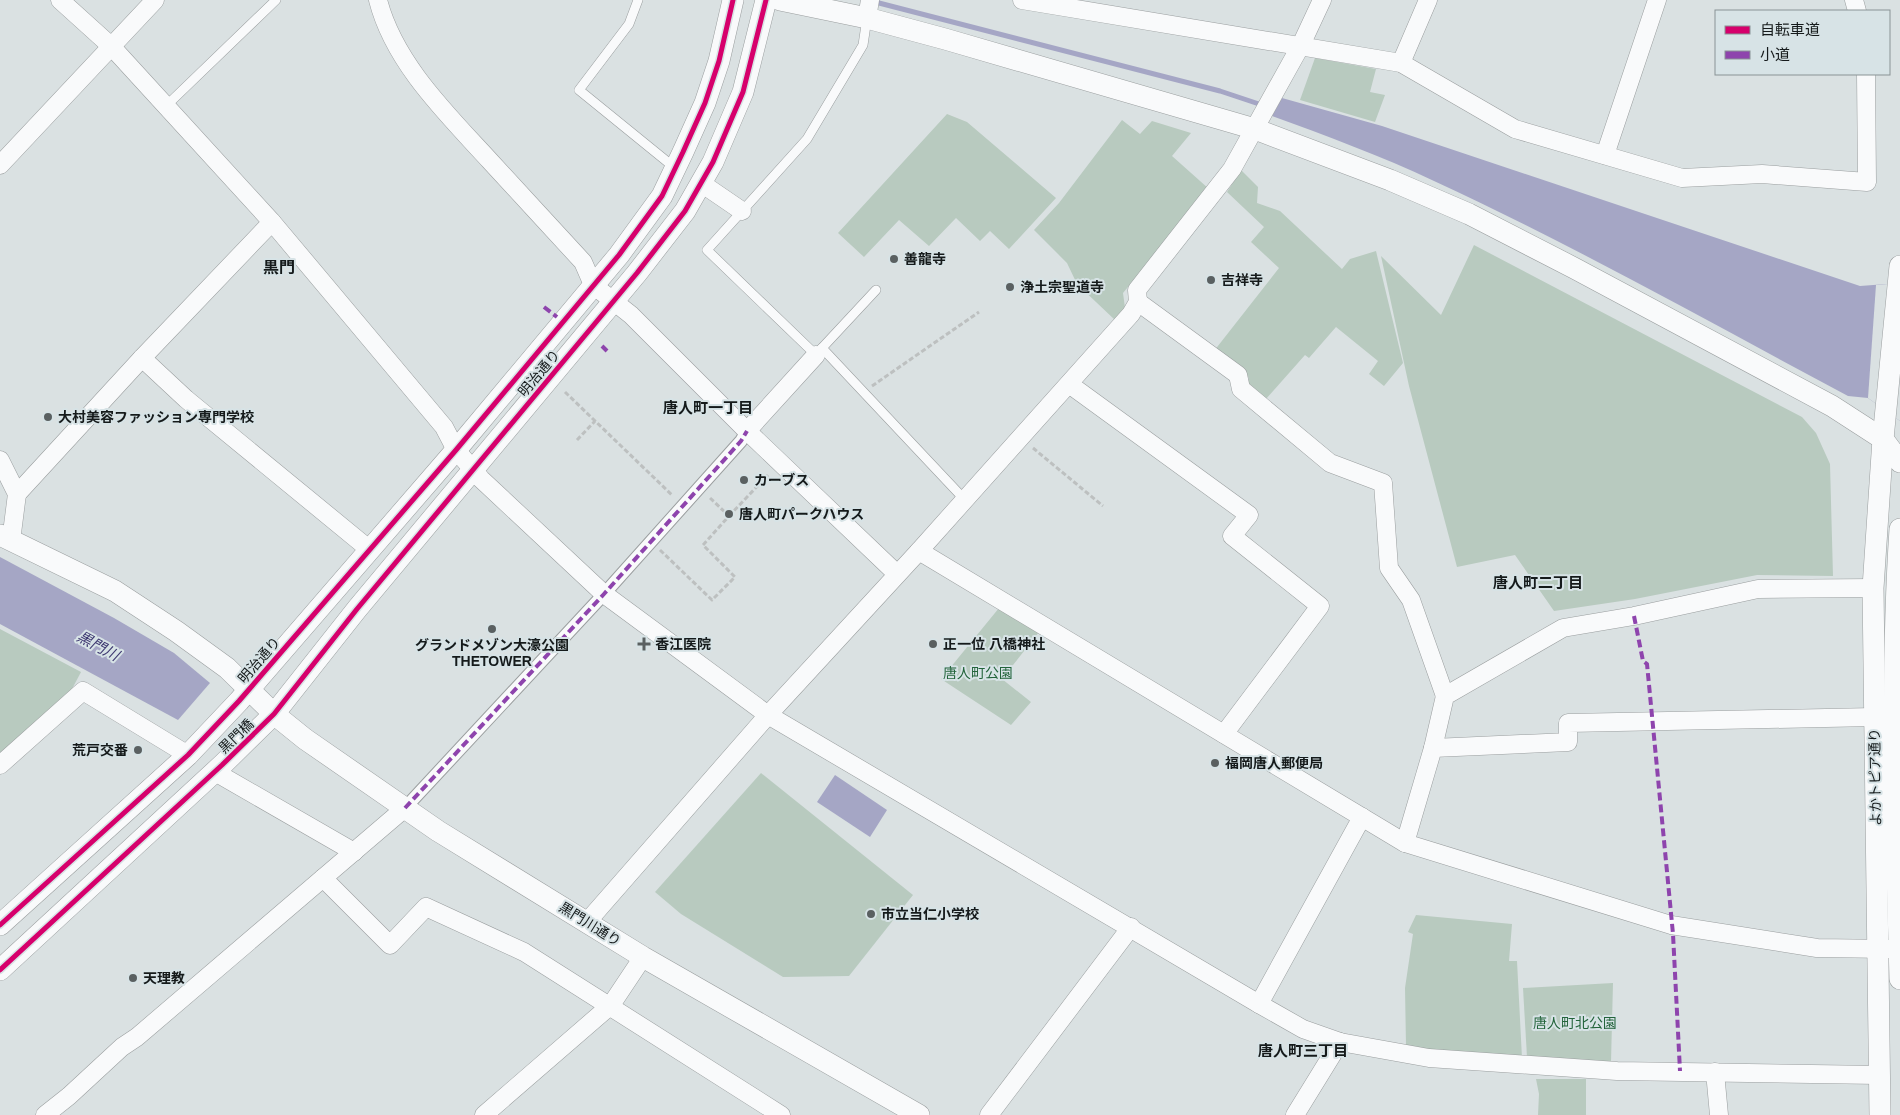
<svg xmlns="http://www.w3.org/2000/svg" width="1900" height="1115" font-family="Arial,'Noto Sans JP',sans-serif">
  <rect width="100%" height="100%" fill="#dae1e2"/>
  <!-- green -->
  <g fill="#b8cabf">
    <path d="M1315,58L1376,69L1370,92L1385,95L1375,122L1300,100Z"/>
    <path d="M947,114L967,122L1056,198L1009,249L990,231L980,241L956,218L929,246L899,220L864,257L838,233Z"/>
    <path d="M1122,120L1140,134L1152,121L1191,133L1172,156L1209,189L1123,293L1125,308L1115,320L1077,284L1067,263L1034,230L1059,203Z"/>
    <path d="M1241,170L1258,187L1257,203L1280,211L1342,269L1350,259L1376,251L1403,363L1384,386L1369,374L1378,361L1336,327L1309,358L1305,355L1265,400L1244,386L1249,378L1214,351L1279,268L1251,242L1264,227L1227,192Z"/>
    <path d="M1474,245L1802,417L1816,433L1830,464L1833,576L1757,575L1635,599L1554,611L1515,555L1457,567L1409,386L1381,256L1441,315Z"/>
    <path d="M999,608L1039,632L1002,679L1031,702L1011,725L941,679Z"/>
    <path d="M0,629L81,672L72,689L0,754Z"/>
    <path d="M761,773L913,895L849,976L783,977L681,914L655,892Z"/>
    <path d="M1416,915L1512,924L1509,961H1517L1522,1058L1434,1051L1406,1045L1405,988L1413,934L1408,932Z"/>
    <path d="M1613,983L1611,1062L1527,1057L1523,988Z"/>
    <path d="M1536,1079H1586V1115H1538L1539,1094Z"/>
  </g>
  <!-- water -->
  <g fill="#a5a6c5">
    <path d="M1282,98L1382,126L1860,286L1900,283V421L1868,398L1848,396C1711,323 1575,246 1434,181C1381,156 1327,136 1272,116Z"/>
    <path d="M0,557L114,618L174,653L210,683L178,720L0,624Z"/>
    <path d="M835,775L887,810L870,837L817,802Z"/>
  </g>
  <!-- pier -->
  <path fill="#dae1e2" d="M1900,283V421L1868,398L1876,285Z"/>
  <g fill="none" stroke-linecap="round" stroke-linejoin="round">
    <!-- stream -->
    <path stroke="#a5a6c5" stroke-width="5" d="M879,3L1220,91L1265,106"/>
    <!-- service casing -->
    <g stroke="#9a9e9f" stroke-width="10">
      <g id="service">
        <path d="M638,0L629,24L579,90L675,168"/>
        <path d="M867,18L863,45L807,139L707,250L816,355L822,348L965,500"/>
        <path d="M166,106L276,0"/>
        <path d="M822,348L876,290"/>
      </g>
    </g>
    <!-- pedestrian casing -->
    <g stroke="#9a9e9f" stroke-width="14">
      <path id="pedestrian" d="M405,808L604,594L741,441L747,431"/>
    </g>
    <!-- minor casing -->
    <g stroke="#9a9e9f" stroke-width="19">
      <g id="minor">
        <path d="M60,0L112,47L272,222L444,427L456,450L481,479L604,594L768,715L1259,1004L1303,1029L1340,1042L1429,1058L1617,1071L1879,1075"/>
        <path d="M378,0C394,63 447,114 490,161C521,195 552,228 583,262L593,285L631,315L747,431L897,574"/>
        <path d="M1022,0L1401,63L1515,129L1682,178L1762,174L1867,182L1866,74"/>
        <path d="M1854,0L1857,11"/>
        <path d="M867,18L870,0"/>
        <path d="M1401,63L1428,0"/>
        <path d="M1605,155L1657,0"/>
        <path d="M0,165L155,0"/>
        <path d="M701,183L742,211"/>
        <path d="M1138,302L1238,375L1241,389L1330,463L1383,483L1389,568L1411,600L1445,696"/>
        <path d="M142,358L186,399L370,550"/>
        <path d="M1069,384L1249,515L1232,536L1320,606L1224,734"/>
        <path d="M747,431L816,355"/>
        <path d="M0,460L17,494L11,541"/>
        <path d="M17,494L142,358L272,222"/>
        <path d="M919,551L1405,843L1671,925L1817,948L1891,949"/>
        <path d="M1433,748L1445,696L1563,628L1634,616L1758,589L1873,588"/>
        <path d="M0,765L83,691L188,755"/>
        <path d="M215,772L354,852"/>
        <path d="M1405,843L1433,748L1568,742V723L1874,717"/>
        <path d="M323,878L390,945L426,907L524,952L781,1115"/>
        <path d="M587,922L768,715L919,551L1131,314L1138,302L1137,290L1232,169L1301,45L1322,0"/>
        <path d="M1259,1004L1362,817"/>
        <path d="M1715,1072L1719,1115"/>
        <path d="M45,1115L69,1096L122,1047L137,1037L405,808"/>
        <path d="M484,1115L611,1005L643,957"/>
        <path d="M989,1115L1131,927"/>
        <path d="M1295,1115L1340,1042"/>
      </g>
    </g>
    <!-- tertiary casing -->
    <g stroke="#9a9e9f" stroke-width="22">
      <g id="tertiary">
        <path d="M780,0L867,18L945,39L1255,129L1390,180L1469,214L1574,268L1832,406L1883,439L1900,462"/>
        <path d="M1900,529C1890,678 1896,830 1900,979"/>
        <path d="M0,535L115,591L176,631L227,668L274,714L305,739L438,831L643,957L919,1115"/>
        <path d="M0,925L188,755L239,701L456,450L619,255L662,196L683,152L705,103L719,61L733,0"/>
        <path d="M0,970L222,765L274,714L357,609L637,273L685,211L713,162L743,92L766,0"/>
        <path d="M1880,1115L1873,588L1883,439L1900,266"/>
      </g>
    </g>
    <!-- path -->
    <g stroke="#bdc0c0" stroke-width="3" stroke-dasharray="5 2.5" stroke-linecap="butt">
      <path d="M872,386L979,312"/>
      <path d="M565,392L673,496"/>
      <path d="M577,440L595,421"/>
      <path d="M1033,448L1103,506"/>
      <path d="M729,516L768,475"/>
      <path d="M660,550L712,600L735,577L703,545L729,516L709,497"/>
    </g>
    <!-- service -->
    <use href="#service" stroke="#f9fafb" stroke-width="9"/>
    <!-- pedestrian -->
    <use href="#pedestrian" stroke="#f9fafb" stroke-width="12"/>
    <!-- minor -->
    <use href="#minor" stroke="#f9fafb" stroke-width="18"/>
    <!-- tertiary -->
    <use href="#tertiary" stroke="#f9fafb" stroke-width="21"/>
    <!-- quiet -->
    <g stroke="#8e44ad" stroke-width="4" stroke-dasharray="8 4" stroke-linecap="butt">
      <path d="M544,307L557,317"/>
      <path d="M602,346L607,351"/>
      <path d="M1634,616L1643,661L1647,664L1673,934L1680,1071"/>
      <path d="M405,808L604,594L741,441L747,431"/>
    </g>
    <!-- cycleway casing -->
    <g stroke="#d7e3e6" stroke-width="8">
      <g id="cycleway">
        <path d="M0,925L188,755L239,701L456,450L619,255L662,196L683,152L705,103L719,61L733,0"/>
        <path d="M0,970L222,765L274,714L357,609L637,273L685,211L713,162L743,92L766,0"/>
      </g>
    </g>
    <!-- cycleway -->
    <use href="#cycleway" stroke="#d6006c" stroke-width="5"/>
  </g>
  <!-- markers -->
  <g fill="#5a6061" stroke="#d7e3e6" stroke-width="2">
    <circle cx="894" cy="259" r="5"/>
    <circle cx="1211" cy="280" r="5"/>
    <circle cx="1010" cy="287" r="5"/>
    <circle cx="48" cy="417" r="5"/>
    <circle cx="744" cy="480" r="5"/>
    <circle cx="729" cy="514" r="5"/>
    <circle cx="492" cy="629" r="5"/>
    <path d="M641.5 636.5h5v5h5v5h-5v5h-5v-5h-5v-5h5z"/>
    <circle cx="933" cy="644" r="5"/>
    <circle cx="138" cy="750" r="5"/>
    <circle cx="1215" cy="763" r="5"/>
    <circle cx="871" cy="914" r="5"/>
    <circle cx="133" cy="978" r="5"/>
  </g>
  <g text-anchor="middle" stroke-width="4" stroke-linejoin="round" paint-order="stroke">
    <!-- poi labels -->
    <g font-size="14" font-weight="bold" fill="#151a1b" stroke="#d7e3e6" text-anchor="start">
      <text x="904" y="264">善龍寺</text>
      <text x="1221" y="285">吉祥寺</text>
      <text x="1020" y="292">浄土宗聖道寺</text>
      <text x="58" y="422">大村美容ファッション専門学校</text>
      <text x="754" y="485">カーブス</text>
      <text x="739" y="519">唐人町パークハウス</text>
      <text x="655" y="649">香江医院</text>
      <text x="943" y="649">正一位 八橋神社</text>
      <text x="492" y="650" text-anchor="middle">グランドメゾン大濠公園<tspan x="492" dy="16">THETOWER</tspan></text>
      <text x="128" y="755" text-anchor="end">荒戸交番</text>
      <text x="1225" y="768">福岡唐人郵便局</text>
      <text x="881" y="919">市立当仁小学校</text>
      <text x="143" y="983">天理教</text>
    </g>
    <!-- street labels -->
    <g font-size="14" fill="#151a1b" stroke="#d7e3e6">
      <text transform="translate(539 373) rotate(-50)" y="5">明治通り</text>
      <text transform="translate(259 660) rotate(-49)" y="5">明治通り</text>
      <text transform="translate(236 736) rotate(-44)" y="5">黒門橋</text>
      <text transform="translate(1875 777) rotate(-91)" y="5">よかトピア通り</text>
      <text transform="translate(590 924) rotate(32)" y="5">黒門川通り</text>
    </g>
    <!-- park labels -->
    <g font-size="14" fill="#23643b" stroke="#d7e3e6">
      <text x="978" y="678">唐人町公園</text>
      <text x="1575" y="1028">唐人町北公園</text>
    </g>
    <!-- neighbourhood labels -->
    <g font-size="15" font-weight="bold" fill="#151a1b" stroke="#d7e3e6">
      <text x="708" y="413">唐人町一丁目</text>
      <text x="1538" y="588">唐人町二丁目</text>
      <text x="1303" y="1056">唐人町三丁目</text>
    </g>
    <!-- water labels -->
    <g font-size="15" font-style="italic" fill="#3e3871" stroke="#d7e3e6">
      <text transform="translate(98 646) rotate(28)" y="5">黒門川</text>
    </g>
    <!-- quarter labels -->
    <g font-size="16" font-weight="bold" fill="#151a1b" stroke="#d7e3e6">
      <text x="279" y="273">黒門</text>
    </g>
  </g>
  <!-- legend -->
  <rect x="1715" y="10" width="175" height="65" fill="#d7e3e6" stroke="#899395"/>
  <rect x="1725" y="26" width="25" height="8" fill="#d6006c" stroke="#899395"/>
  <text x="1760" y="35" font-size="15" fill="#151a1b">自転車道</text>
  <rect x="1725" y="51" width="25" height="8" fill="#8e44ad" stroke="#899395"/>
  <text x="1760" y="60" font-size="15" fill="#151a1b">小道</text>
</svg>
